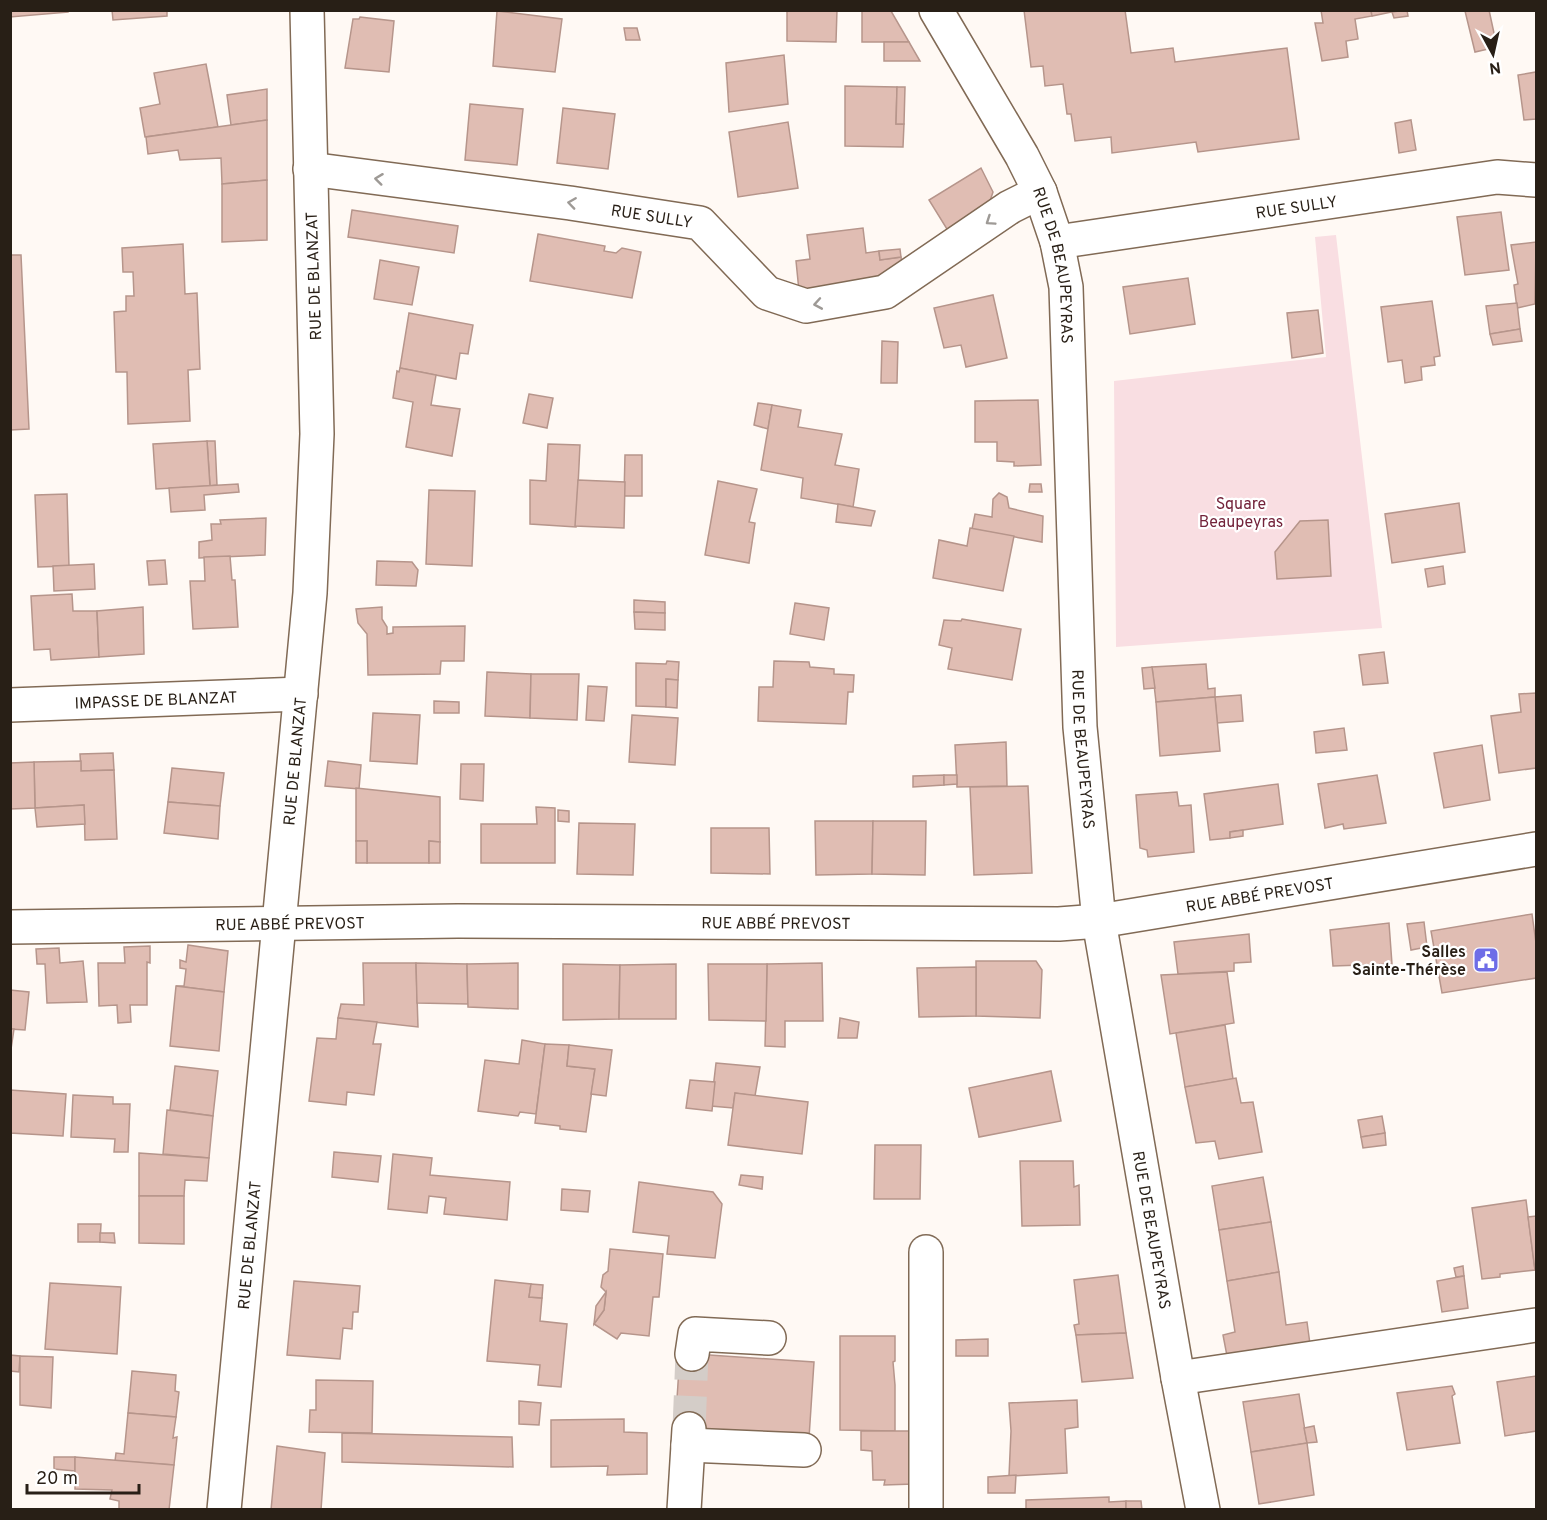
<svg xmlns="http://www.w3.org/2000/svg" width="1547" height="1520" font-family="Overpass,sans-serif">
  <rect width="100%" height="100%" fill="#fff9f4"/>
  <!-- green -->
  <path fill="#f9dee2" d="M1336,235L1382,628L1116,647L1114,381L1326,357L1315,237Z"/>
  <!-- building -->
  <g fill="#e0bdb3" stroke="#b6958b" stroke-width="1.5">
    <path d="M10,10H68V12L10,17Z"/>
    <path d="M112,10H167V16L113,20Z"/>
    <path d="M787,10H837L836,42L787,41Z"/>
    <path d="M862,10L891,11L909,42H862Z"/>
    <path d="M1024,10H1125L1131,53L1173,48L1175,62L1287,48L1299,139L1198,152L1196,142L1112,153L1111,137L1075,141L1071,114H1067L1063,84L1045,86L1043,66L1031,67Z"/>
    <path d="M1321,10H1371L1372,16L1355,19L1358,39L1346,41L1348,57L1322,61L1315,23H1323Z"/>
    <path d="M1371,10H1401L1372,16Z"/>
    <path d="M1407,10L1408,16L1394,18L1392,12Z"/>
    <path d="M1489,10L1497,47L1475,52L1465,11Z"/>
    <path d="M497,11L562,19L555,72L493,66Z"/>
    <path d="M360,17L394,21L389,72L345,68L353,19H359Z"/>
    <path d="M624,28H637L640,40H626Z"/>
    <path d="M884,42H909L920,61H884Z"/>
    <path d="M784,55L788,104L729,112L726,63Z"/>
    <path d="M206,64L218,127L145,137L140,108L160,104L154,73Z"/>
    <path d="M1536,72V119L1524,120L1518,75Z"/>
    <path d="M845,86L897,87L896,124H904L903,147L845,146Z"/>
    <path d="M897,87H905L904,124H896Z"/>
    <path d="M267,89V120L231,125L227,95Z"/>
    <path d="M470,104L523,109L517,165L465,160Z"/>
    <path d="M563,108L615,114L608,169L557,163Z"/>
    <path d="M267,120V180L222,184L221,158L180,160L178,150L148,154L146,137Z"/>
    <path d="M1411,120L1416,150L1399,153L1395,123Z"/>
    <path d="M788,122L798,188L738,197L729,132Z"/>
    <path d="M981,168L993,192L987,210L950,234L929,200Z"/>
    <path d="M267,180V240L222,242V184Z"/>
    <path d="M352,210L458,226L454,253L348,237Z"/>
    <path d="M1501,212L1509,270L1465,275L1457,217Z"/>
    <path d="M863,228L866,253L879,251L880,260L901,257L902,265L879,280L799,291L796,261L810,259L807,235Z"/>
    <path d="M538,234L605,246L604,251L616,253L622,248L641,252L632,298L530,281Z"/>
    <path d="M1536,242L1535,304L1517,308L1514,285L1518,284L1511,245Z"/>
    <path d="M183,244L185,294L197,293L200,369L188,370L190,421L128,424L127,372H116L114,312L126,311V296H134L133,272H123L122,248Z"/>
    <path d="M900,249L901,257L880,260L879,251Z"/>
    <path d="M10,255H21L29,429L10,430Z"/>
    <path d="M380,260L419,267L412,305L374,299Z"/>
    <path d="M1188,278L1195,324L1130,334L1123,287Z"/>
    <path d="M993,295L1007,358L966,367L961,345L944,348L934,308Z"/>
    <path d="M1432,301L1440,356L1434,357L1435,365L1421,367L1422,380L1405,383L1402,360L1388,362L1381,307Z"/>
    <path d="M1517,303L1520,329L1490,334L1486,306Z"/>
    <path d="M1318,310L1323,353L1292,358L1287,313Z"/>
    <path d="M409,313L473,325L468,354L460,353L456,379L400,368Z"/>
    <path d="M1520,329L1522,341L1493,345L1490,334Z"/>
    <path d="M882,341L898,342L897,383H881Z"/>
    <path d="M400,368L436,375L431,405L460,409L452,456L406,447L413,402L393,398L397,371L399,372Z"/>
    <path d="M529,394L553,398L547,428L523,423Z"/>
    <path d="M1038,400L1041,465L1014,466V462L997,461V442H975V401Z"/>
    <path d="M758,403L772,405L768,429L754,425Z"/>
    <path d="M772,405L801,410L798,427L842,434L835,465L859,469L853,507L801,498L803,478L761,470Z"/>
    <path d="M207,441H215L217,485L210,486Z"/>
    <path d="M207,441L210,486L156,489L153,444Z"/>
    <path d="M548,444L580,445L576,527L530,524V480L546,481Z"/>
    <path d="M625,455H642V496H624Z"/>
    <path d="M578,480L625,482L624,528L575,526Z"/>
    <path d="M718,481L757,489L749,522L755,523L749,563L705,555Z"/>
    <path d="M238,484L239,492L204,495L205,510L171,512L169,488Z"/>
    <path d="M1030,484H1041L1042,492H1029Z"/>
    <path d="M429,490L475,491L472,566L426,564Z"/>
    <path d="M999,493L1007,497L1009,508L1043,516L1042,542L972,529L975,514L992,517L993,499Z"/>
    <path d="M67,494L69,566L38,567L35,495Z"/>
    <path d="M1459,503L1465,552L1392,563L1385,514Z"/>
    <path d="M838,504L875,511L871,526L836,522Z"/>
    <path d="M266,518L265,555L199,558V542L212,540L211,524H221L220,520Z"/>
    <path d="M1328,520L1331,576L1277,579L1275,552L1300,521Z"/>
    <path d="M970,528L1014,536L1003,591L933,578L939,540L967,546Z"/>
    <path d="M230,556L232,580H235L238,627L193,629L190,581H205L204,557Z"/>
    <path d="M165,560L167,584L149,585L147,561Z"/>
    <path d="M377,561L412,562L418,570L416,586L376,585Z"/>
    <path d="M94,564L95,589L54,591L53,566Z"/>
    <path d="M1443,566L1445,584L1428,587L1425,569Z"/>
    <path d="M72,594L73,611H97L99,657L51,660L50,649L34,650L31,596Z"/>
    <path d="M634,600L665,602V613L634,612Z"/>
    <path d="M795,603L829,608L824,640L790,634Z"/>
    <path d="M143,607L144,654L99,657L97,611Z"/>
    <path d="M382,607V619L387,627V634L393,633V627L465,626L464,661H441L440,674L368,675L367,634L358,623L356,609Z"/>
    <path d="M634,612L665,613V630L635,629Z"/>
    <path d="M962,619L1021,629L1012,680L948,669L952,648L939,645L944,620L961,621Z"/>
    <path d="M1384,652L1388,683L1363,685L1359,655Z"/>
    <path d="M667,661L679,662L678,680L666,679V707L636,706V663L666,664Z"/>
    <path d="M774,661L809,662L810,667L834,669V674L854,675L853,692H848L846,724L758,721L759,687H773Z"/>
    <path d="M1206,664L1208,689L1215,688V697L1156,702L1152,667Z"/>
    <path d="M1152,667L1155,688L1144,689L1142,668Z"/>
    <path d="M487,672L531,674L530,718L485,716Z"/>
    <path d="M531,674H579L577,720L530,718Z"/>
    <path d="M666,679L678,680L677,708L666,707Z"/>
    <path d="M588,686L607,687L604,721L586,720Z"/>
    <path d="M1536,693V768L1499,773L1491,716L1521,712L1519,694Z"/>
    <path d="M1241,695L1243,721L1217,723L1215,697Z"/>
    <path d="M1215,697L1220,751L1160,756L1156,702Z"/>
    <path d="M434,701L459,702V713H434Z"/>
    <path d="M373,713L420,715L417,764L370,761Z"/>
    <path d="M632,715L678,718L675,765L629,762Z"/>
    <path d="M1344,728L1347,750L1316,753L1314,732Z"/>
    <path d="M1006,742L1007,786L957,787L955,745Z"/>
    <path d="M1482,745L1490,800L1444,808L1434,753Z"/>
    <path d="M113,753L114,770L81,771L80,754Z"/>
    <path d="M81,761V771L114,770L117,839L85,840L84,805L35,808L34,762Z"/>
    <path d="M328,761L361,765L359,789L325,786Z"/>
    <path d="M34,762L35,808L10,809V763Z"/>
    <path d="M461,764H484L483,801L460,799Z"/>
    <path d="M172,768L224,773L220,806L168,802Z"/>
    <path d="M944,775V785L913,787V776Z"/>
    <path d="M944,775H957V784L944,785Z"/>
    <path d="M1377,775L1386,823L1344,829L1343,824L1325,828L1318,784Z"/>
    <path d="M1278,784L1283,824L1230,832V838L1210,840L1204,794Z"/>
    <path d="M1028,786L1032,873L974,875L970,787Z"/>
    <path d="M356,788L440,797V842L429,841V863H367V841H356Z"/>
    <path d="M1177,792L1179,806L1191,805L1194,852L1148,857L1147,850L1140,848L1136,795Z"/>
    <path d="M168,802L220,806L218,839L164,833Z"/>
    <path d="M84,805L85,824L37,827L35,808Z"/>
    <path d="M536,807L555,808V863H481V824H537Z"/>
    <path d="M558,810L569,811V822L558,821Z"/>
    <path d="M815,821H873L872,874L816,875Z"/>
    <path d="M873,821H926L925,875L872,874Z"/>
    <path d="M579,823L635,824L633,875L577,874Z"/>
    <path d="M711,828H769L770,874L711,873Z"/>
    <path d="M1243,830V836L1230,838V832Z"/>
    <rect x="356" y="841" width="11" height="22"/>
    <path d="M429,841L440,842V863H429Z"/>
    <path d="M1532,914L1536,943V978L1442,993L1431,931Z"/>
    <path d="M1424,922L1427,947L1411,950L1407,924Z"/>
    <path d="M1389,923L1392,964L1333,966L1330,930Z"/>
    <path d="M1249,934L1251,962L1234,963V971L1178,974L1174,942Z"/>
    <path d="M188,945L228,951L224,992L176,986H184L186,969L180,968V960L186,962Z"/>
    <path d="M150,946V963L147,962V1005H130L131,1022L118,1023L117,1005L99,1006L98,963H125L124,947Z"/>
    <path d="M59,948L60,963L83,961L87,1002L47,1003L45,964H37L36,949Z"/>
    <path d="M976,961H1036L1042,970L1040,1018L976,1016Z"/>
    <path d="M363,963H416L418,1027L338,1018L341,1004L364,1005Z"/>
    <path d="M416,963L467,964L468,1004L417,1003Z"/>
    <path d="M518,963V1009L468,1007L467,964Z"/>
    <path d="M822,963L823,1021H785V1047L765,1046L767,964Z"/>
    <path d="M563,964L620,965L619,1019L563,1020Z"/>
    <path d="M676,964V1019H619L620,965Z"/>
    <path d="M708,964H767L766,1021L709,1020Z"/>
    <path d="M976,967V1016L919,1017L917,968Z"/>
    <path d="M1227,972L1234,1023L1170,1034L1161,975Z"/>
    <path d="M176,986L224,992L219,1051L170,1046Z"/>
    <path d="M10,990L29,992L25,1030L10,1029Z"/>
    <path d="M338,1018L377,1022L373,1044H381L374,1095L347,1092L346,1105L309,1101L317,1038L336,1039Z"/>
    <path d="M840,1018L859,1022L857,1038H838Z"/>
    <path d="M1225,1025L1233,1079L1185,1087L1176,1033Z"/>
    <path d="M10,1029H14L10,1056Z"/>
    <path d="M522,1040L545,1044L536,1114L520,1112L518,1116L478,1111L485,1060L519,1064Z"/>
    <path d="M545,1044L569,1045L567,1066L595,1069L586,1132L560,1129V1126L535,1123Z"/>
    <path d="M569,1045L612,1050L606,1096L591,1094L595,1069L567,1066Z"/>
    <path d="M716,1063L760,1067L755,1096L735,1093L733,1108L711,1106Z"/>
    <path d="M175,1066L218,1071L213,1116L170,1110Z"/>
    <path d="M1051,1071L1061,1121L979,1137L969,1088Z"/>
    <path d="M1236,1078L1241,1103L1253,1102L1262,1152L1219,1159L1215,1141L1196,1143L1185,1087Z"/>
    <path d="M690,1080L715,1082L712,1111L686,1108Z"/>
    <path d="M10,1090L66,1094L63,1136L10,1133Z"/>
    <path d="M735,1093L808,1102L802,1154L728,1145Z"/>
    <path d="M73,1095L113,1097V1104H130L128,1152H114L115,1139L71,1137Z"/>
    <path d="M167,1110L213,1116L209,1158L163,1154Z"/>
    <path d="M1382,1116L1385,1133L1361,1137L1358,1120Z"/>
    <path d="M1385,1133L1386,1145L1363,1148L1361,1137Z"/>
    <path d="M875,1145H921L920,1199H874Z"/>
    <path d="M334,1152L381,1156L378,1182L332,1177Z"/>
    <path d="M139,1153L209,1158L207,1181L185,1180L184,1196H139Z"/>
    <path d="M393,1154L432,1158L430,1175L510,1182L507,1220L444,1214L446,1198L429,1196L427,1213L388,1209Z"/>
    <path d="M1020,1161H1073L1074,1187L1079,1185L1080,1225L1022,1226Z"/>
    <path d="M741,1175L763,1177L762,1189L739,1185Z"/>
    <path d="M1263,1177L1271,1222L1219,1230L1212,1186Z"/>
    <path d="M639,1182L713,1192L722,1204L715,1258L667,1254L669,1236L633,1232Z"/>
    <path d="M562,1189L590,1191L588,1212L561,1210Z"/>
    <path d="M139,1196H184V1244L139,1243Z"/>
    <path d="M1526,1200L1535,1270L1500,1274V1277L1482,1279L1472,1208Z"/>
    <path d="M1536,1216V1270H1535L1528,1217Z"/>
    <path d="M1271,1222L1279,1272L1227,1281L1219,1230Z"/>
    <path d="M78,1224H101L100,1242H78Z"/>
    <path d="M100,1233H114L115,1243L100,1242Z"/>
    <path d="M610,1249L663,1254L659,1297H653L649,1336L621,1333L617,1339L594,1324L604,1310L606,1292L601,1287L603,1275L608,1271Z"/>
    <path d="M1463,1266L1464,1276L1456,1277L1454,1268Z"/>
    <path d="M1279,1272L1286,1325L1307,1322L1310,1344L1227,1356L1223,1335L1235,1332L1227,1281Z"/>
    <path d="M1118,1275L1126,1333L1076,1335L1074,1325L1079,1324L1074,1280Z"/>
    <path d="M1464,1276L1468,1308L1442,1312L1437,1281Z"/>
    <path d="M495,1280L531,1284L529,1297L542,1298L540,1321L567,1324L561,1387L538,1385L540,1365L487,1361Z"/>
    <path d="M294,1281L360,1286L358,1312H353L352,1329L343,1328L340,1359L287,1355Z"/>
    <path d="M50,1283L121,1287L117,1354L45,1349Z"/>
    <path d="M531,1284L543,1285L542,1298L529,1297Z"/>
    <path d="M606,1292L604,1310L594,1324L596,1306Z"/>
    <path d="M1126,1333L1133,1378L1082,1382L1076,1335Z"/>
    <path d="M840,1336H895V1361L893,1362L895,1385V1431L840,1430Z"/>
    <path d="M988,1339V1356H956V1340Z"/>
    <path d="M680,1353L814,1362L809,1438L675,1429Z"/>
    <path d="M10,1355L20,1356L19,1372L10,1371Z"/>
    <path d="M20,1356L53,1357L51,1408L20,1405Z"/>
    <path d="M132,1371L176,1375L175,1391L179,1392L176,1417L128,1413Z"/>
    <path d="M1536,1376V1431L1505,1436L1497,1382Z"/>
    <path d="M316,1380L373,1381L372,1433L309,1432L310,1410H316Z"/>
    <path d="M1452,1386L1455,1394L1452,1396L1460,1443L1407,1450L1397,1393Z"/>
    <path d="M1299,1394L1307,1443L1251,1452L1243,1402Z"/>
    <path d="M1077,1400L1078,1427L1065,1429L1067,1473L1009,1476L1011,1431L1009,1403Z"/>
    <path d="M519,1401L541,1403L539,1425L519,1424Z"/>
    <path d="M128,1413L176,1417L173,1438L177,1437L174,1465L115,1461L116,1453L124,1454Z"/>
    <path d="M624,1419V1432L647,1433V1474L607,1475L608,1466L551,1467V1420Z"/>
    <path d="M1314,1426L1317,1442L1307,1443L1304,1428Z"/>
    <path d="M861,1431H914V1484L884,1485L885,1480H873L872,1451L861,1450Z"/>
    <path d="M342,1433L512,1437L513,1467L342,1462Z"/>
    <path d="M1307,1443L1314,1495L1259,1504L1251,1452Z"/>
    <path d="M277,1446L325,1453L321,1510H271Z"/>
    <path d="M54,1457H75V1471L54,1469Z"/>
    <path d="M75,1457L174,1465L169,1510H119V1501L110,1499L112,1490L75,1489Z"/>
    <path d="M1016,1475L1015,1493H988V1477Z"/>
    <path d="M1109,1497V1502L1126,1501V1510H1026V1500Z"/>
    <path d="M1126,1501H1141L1142,1510H1126Z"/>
  </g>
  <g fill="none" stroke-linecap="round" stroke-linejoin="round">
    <!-- minor-tunnel -->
    <path stroke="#d4cdc8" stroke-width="33" stroke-dasharray="33 16" stroke-linecap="butt" d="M689,1429L692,1354"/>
    <!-- minor casing -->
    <g stroke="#816a55" stroke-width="36">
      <g id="minor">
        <path id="s1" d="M936,10L1022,156L1040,192L1057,242L1066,287L1080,727L1099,921L1178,1378L1203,1510"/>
        <path id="s2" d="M310,169L570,203L700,223L767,293L806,306L885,292L1010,207L1040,192"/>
        <path id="s3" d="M1057,242L1497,177L1536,180"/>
        <path id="s4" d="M10,705L301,694"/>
        <path id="s5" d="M10,927L458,921L1059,924L1099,921L1536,849"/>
        <path d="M926,1252V1510"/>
        <path d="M692,1354L695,1334L769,1338"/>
        <path d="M1178,1378L1536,1325"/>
        <path d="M688,1445L804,1450"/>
        <path id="s6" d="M224,1510L310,593L317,434L307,10"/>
        <path d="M684,1510L689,1429"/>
      </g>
    </g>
    <!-- minor -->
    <use href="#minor" stroke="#fff" stroke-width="33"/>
  </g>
  <!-- one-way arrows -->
  <defs><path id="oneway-chevron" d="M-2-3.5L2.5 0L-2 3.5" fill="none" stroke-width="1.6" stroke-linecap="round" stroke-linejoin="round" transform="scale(1.5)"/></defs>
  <g stroke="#9e9a96">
    <use href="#oneway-chevron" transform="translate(379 179) rotate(-173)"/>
    <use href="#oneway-chevron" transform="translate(572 203) rotate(-172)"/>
    <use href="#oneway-chevron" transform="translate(990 221) rotate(146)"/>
    <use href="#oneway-chevron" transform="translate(818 304) rotate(170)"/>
  </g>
  <!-- icons -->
  <defs>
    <g id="civic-square" transform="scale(1.35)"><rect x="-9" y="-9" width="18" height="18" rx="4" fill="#6e6de7" stroke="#fff"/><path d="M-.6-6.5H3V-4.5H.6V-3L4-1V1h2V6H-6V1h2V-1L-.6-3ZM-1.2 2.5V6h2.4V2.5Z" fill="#fff"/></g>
  </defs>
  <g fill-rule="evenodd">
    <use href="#civic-square" x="1486" y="960"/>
  </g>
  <g text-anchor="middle" stroke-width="4.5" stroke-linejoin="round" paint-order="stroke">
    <!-- street labels -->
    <g font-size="16" fill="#281f16" stroke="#fff">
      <text dy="6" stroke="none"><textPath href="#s3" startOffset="242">RUE SULLY</textPath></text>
      <text dy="6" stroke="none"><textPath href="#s2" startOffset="345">RUE SULLY</textPath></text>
      <text dy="6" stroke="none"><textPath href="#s1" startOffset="285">RUE DE BEAUPEYRAS</textPath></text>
      <text transform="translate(313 276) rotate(-92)" y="6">RUE DE BLANZAT</text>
      <text dy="6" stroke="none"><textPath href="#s4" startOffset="146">IMPASSE DE BLANZAT</textPath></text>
      <text dy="6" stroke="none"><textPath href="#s1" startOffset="771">RUE DE BEAUPEYRAS</textPath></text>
      <text dy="6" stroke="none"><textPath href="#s6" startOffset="752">RUE DE BLANZAT</textPath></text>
      <text dy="6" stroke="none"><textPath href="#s5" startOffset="1252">RUE ABBÉ PREVOST</textPath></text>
      <text dy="6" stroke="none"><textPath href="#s5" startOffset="280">RUE ABBÉ PREVOST</textPath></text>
      <text dy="6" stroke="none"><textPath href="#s5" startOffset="766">RUE ABBÉ PREVOST</textPath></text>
      <text dy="6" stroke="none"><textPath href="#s1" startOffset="1257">RUE DE BEAUPEYRAS</textPath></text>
      <text dy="6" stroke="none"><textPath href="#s6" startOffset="266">RUE DE BLANZAT</textPath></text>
    </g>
    <!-- park labels -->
    <g font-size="16" fill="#73233a" stroke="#fff">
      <text x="1241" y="509">Square<tspan x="1241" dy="18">Beaupeyras</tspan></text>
    </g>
    <!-- poi labels -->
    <g font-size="16" font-weight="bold" fill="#281f16" stroke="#fff" text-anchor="end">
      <text x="1466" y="957">Salles<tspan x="1466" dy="18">Sainte-Thérèse</tspan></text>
    </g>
  </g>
  <!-- border -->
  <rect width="1547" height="1520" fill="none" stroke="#281f16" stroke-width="24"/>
  <!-- north arrow -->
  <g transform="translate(1493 54) rotate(172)" stroke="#ffffff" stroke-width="4.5" paint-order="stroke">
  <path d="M0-4.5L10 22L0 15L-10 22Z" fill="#281f16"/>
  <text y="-9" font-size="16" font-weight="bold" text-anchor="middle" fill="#281f16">N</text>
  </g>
  <!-- scale -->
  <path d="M27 1484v9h112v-9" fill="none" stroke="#281f16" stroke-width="3"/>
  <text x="36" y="1484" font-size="18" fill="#281f16" stroke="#ffffff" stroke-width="4.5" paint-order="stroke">20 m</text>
</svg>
